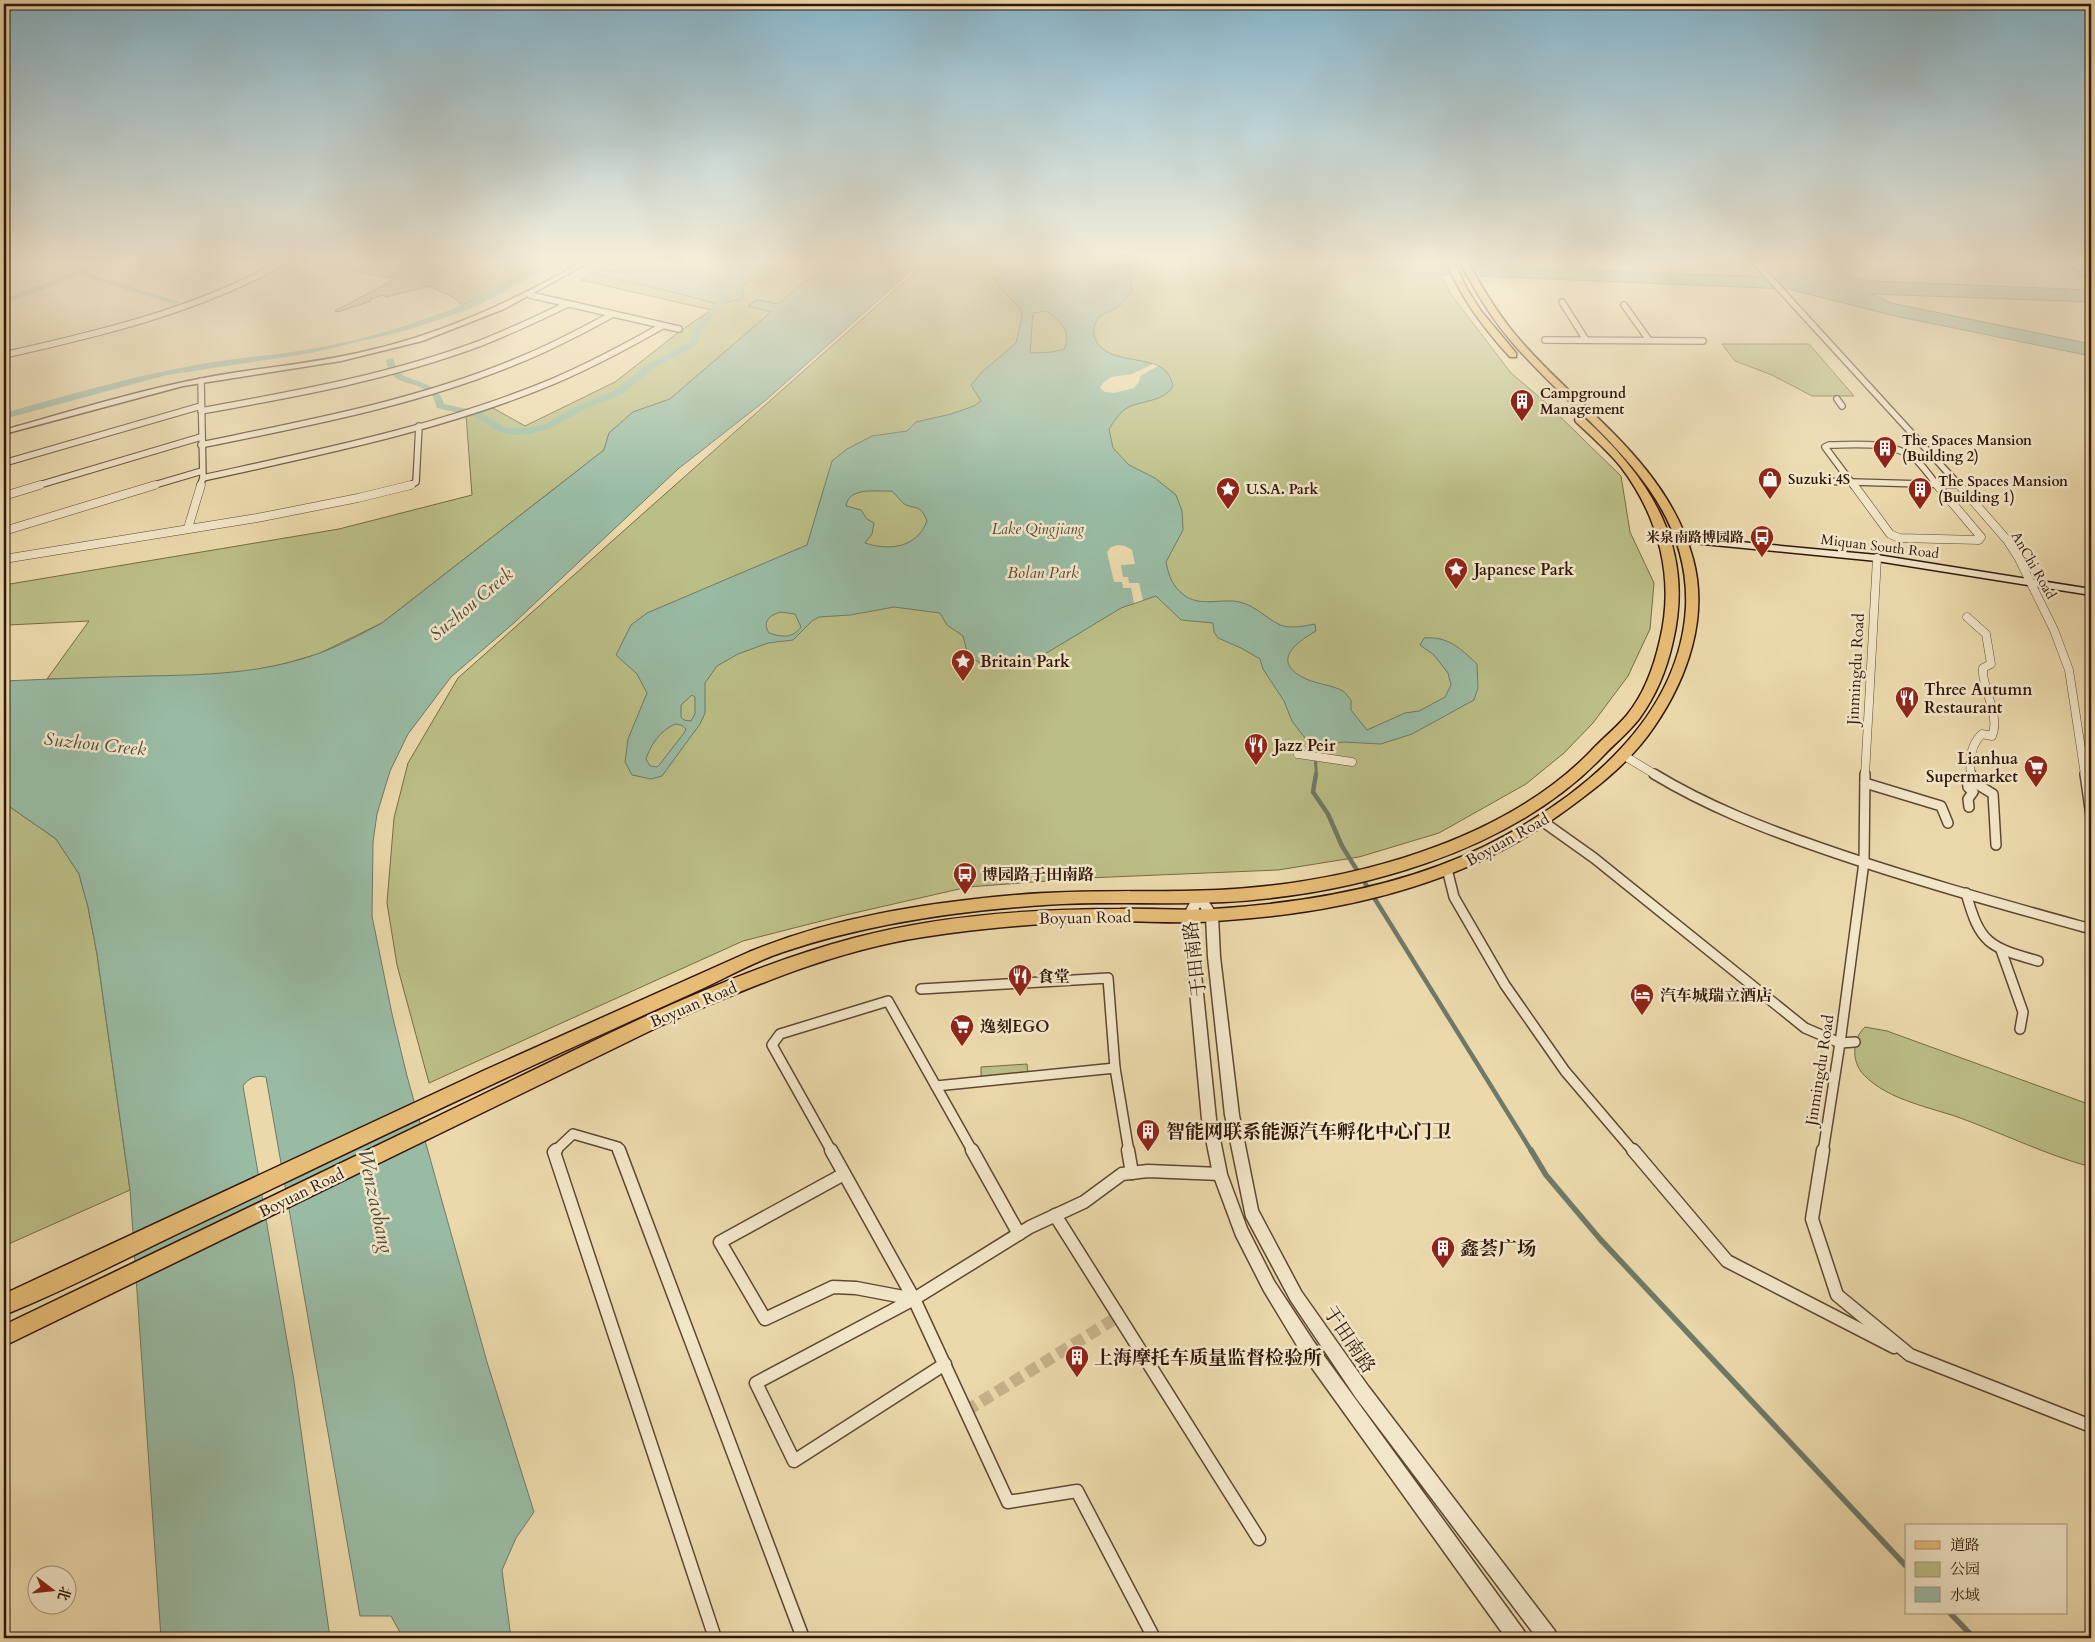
<svg xmlns="http://www.w3.org/2000/svg" width="2095" height="1642" font-family="Cardo,'Noto Serif SC',serif">
  <rect width="100%" height="100%" fill="#ebd9ab"/>
  <filter id="stains"><feTurbulence type="fractalNoise" baseFrequency=".004" numOctaves="4"/><feColorMatrix values="0 0 0 0 .2 0 0 0 0 .09 0 0 0 0 .02 0 0 0 .5 -.17"/></filter>
  <radialGradient id="worn" r=".72"><stop offset=".6" stop-color="#630" stop-opacity="0"/><stop offset="1" stop-color="#630" stop-opacity=".3"/></radialGradient>
  <!-- green -->
  <g fill="#bbbe86" stroke="#766a48">
    <path d="M318,264H534L525,270L530,271L496,290L462,305C452,294 441,293 430,286L386,297L383,295L370,299L371,301L338,312L335,311L395,279Z"/>
    <path d="M606,264H827L778,304L757,300L749,305L771,312L670,399L633,412L609,433L604,450L382,623L318,654L283,664L246,672L205,676L47,679L89,621L8,625L4,631V585L339,529L472,495L466,415L493,408L525,426L615,382L680,331L711,310L581,280Z"/>
    <path d="M924,264H1437L1450,293L1511,373L1544,401L1621,476L1630,532L1654,583L1650,629L1628,676L1593,723L1564,753L1526,784L1439,833L1359,857L1278,870L1087,878L968,887L841,916L743,941L429,1083L397,965L387,903L394,818L408,763L458,678Z"/>
    <path d="M1722,344H1809L1854,396H1812L1772,375L1735,361Z"/>
    <path d="M4,805L10,807L56,839L79,874L88,907L97,954L130,1190L4,1246Z"/>
    <path d="M1865,1027L1887,1031L2091,1105V1167C2047,1155 2006,1135 1963,1119C1931,1107 1889,1101 1864,1075C1851,1062 1852,1039 1865,1027Z"/>
    <path d="M1027,1064L1028,1074L981,1077V1067Z"/>
  </g>
  <!-- water -->
  <g fill="#99bba4" stroke="#6f7967" fill-rule="evenodd">
    <path d="M714,264L766,269L745,284L742,291L743,297L739,301L733,300L721,305L669,291L593,274L600,270L624,273L653,267Z"/>
    <path d="M827,264H919L766,400L678,469L515,622L451,677L408,734L390,771L377,814L373,842L372,916L392,1014L407,1076L487,1362L534,1512L516,1538L502,1570L511,1638H403L391,1616H360L266,1077C255,1075 249,1078 243,1086L294,1381L330,1638H161L130,1190L97,954L88,907L79,874L56,839L10,807L4,805V681C51,679 98,677 145,676C203,675 261,674 317,654C340,646 361,634 382,623L604,450L609,433L633,412L670,399L771,312L748,306L757,300L778,304Z"/>
    <path d="M1006,264H1128L1132,292C1128,296 1124,302 1119,306C1113,311 1104,312 1099,317C1095,322 1093,329 1094,335C1101,364 1144,355 1164,369C1169,374 1171,379 1173,386C1164,402 1142,400 1127,408C1119,412 1114,422 1109,429L1113,448L1129,465L1155,478L1176,495L1182,511L1183,530L1166,562C1169,576 1172,586 1184,595C1198,606 1217,600 1233,601C1252,602 1264,617 1280,625C1291,629 1304,626 1315,624L1316,631C1295,643 1270,662 1306,679C1317,684 1332,685 1343,691C1346,693 1348,697 1351,700V710L1367,730L1405,713L1419,711L1445,697L1451,685L1448,673L1434,655L1420,645L1424,638C1448,636 1460,648 1477,664L1478,688L1474,700L1412,734L1381,744L1343,742L1317,747L1308,742L1292,721L1284,701L1263,669L1260,659L1241,648L1218,638L1214,632L1213,623L1181,620L1156,596L1121,608L1040,657L1017,665L986,667L968,655L963,636L947,625L940,613L894,607L850,615L819,617L812,621L793,640L768,643L738,654L717,666L705,683V713L700,724L662,776L651,779L632,775L625,762L628,739L647,693L637,674L616,655L631,625L647,613L807,545L832,461L847,449L872,436L907,431L916,422L951,414L974,406L981,401L971,385L982,372L1016,343L1022,317L1021,310L993,279ZM1046,311C1060,320 1073,334 1064,349L1053,352L1030,353L1033,313ZM892,491C896,495 902,503 906,505C918,509 921,506 927,521C917,548 889,551 865,543L872,534L874,523L867,519L861,510L846,506C849,486 877,492 892,491ZM781,612L795,614L801,627C792,639 782,637 769,633C762,622 769,615 781,612ZM692,695L695,697V714L691,721L684,720L681,717V705ZM675,724L681,725L686,729L684,733L660,764L657,767L650,766L646,759C651,744 660,731 675,724Z"/>
    <path d="M1318,264H1418L1775,277L1785,275L1781,264H1838C1847,278 1858,278 1873,281L2091,290V302L1872,294L1891,303L2091,344V356L1895,316L1788,289L1404,273L1400,271C1372,271 1346,271 1318,264Z"/>
  </g>
  <!-- pier -->
  <g fill="#ebd9ab">
    <path d="M1153,364L1158,366L1140,376L1139,382L1134,388L1114,393L1105,392L1100,388L1103,383L1111,377L1132,374Z"/>
    <path d="M1118,545L1125,546L1132,550L1135,564L1121,565L1123,577H1128L1129,583H1139L1143,600L1134,603L1131,588H1123L1122,582H1114L1107,552L1111,547Z"/>
  </g>
  <g fill="none" stroke-linecap="round" stroke-linejoin="round">
    <!-- stream-far2 -->
    <path stroke="#6f7967" stroke-width="3" d="M1316,775C1317,765 1313,756 1317,747"/>
    <!-- stream-far1 -->
    <path stroke="#6f7967" stroke-width="4.5" d="M1316,774L1313,792L1328,814L1342,846L1532,1152"/>
    <!-- stream -->
    <g stroke="#6f7967" stroke-width="5.5">
      <path d="M1531,1150L1546,1175L1600,1239L1906,1566"/>
      <path d="M1950,1613L1974,1638"/>
    </g>
    <!-- canal -->
    <g fill="#99bba4" fill-rule="evenodd">
      <path d="M95,264H105L86,273L180,302L173,304L80,275L4,304V299Z"/>
      <path d="M545,264H554L495,297L467,310L408,330L311,353L167,375L4,419V413C66,396 128,377 191,366C231,358 271,356 311,349C395,334 471,306 545,264Z"/>
      <path d="M762,264H771L750,279H744V275Z"/>
      <path d="M728,291L735,293L701,330L697,345L652,369L622,394L583,410L551,428L529,434L513,435L500,432L474,416L437,408C435,403 434,397 431,394C415,378 390,389 386,360L393,358L398,372C415,384 438,381 444,404L480,412L506,428H529L545,424L577,406L616,390L646,365L690,342L694,327Z"/>
    </g>
    <!-- minor-tunnel -->
    <path stroke="#c6b28b" stroke-width="12" stroke-dasharray="12 6" stroke-linecap="butt" d="M966,1411L1119,1316"/>
    <!-- minor-far3 casing -->
    <g stroke="#604733" stroke-width="8">
      <g id="minor-far3">
        <path d="M1757,264L1960,486"/>
        <path d="M2074,264L2091,278"/>
        <path d="M530,295L679,329"/>
        <path d="M1562,302L1586,340"/>
        <path d="M1624,305L1649,340"/>
        <path d="M1545,340L1703,341"/>
        <path d="M4,355C98,334 195,311 280,264"/>
        <path d="M1837,399L1842,406"/>
        <path d="M201,411C295,394 391,377 481,343C511,331 539,318 568,304"/>
        <path d="M201,445C307,423 417,403 517,361C550,348 582,331 613,314"/>
        <path d="M4,463L201,406"/>
        <path d="M203,478C321,452 442,428 554,381C591,365 627,346 662,326"/>
        <path d="M1816,481L1959,485"/>
        <path d="M36,486L201,437"/>
        <path d="M151,486L202,471"/>
        <path d="M200,486L203,478L201,381"/>
        <path d="M409,486L416,482L419,426"/>
        <path d="M1854,486L1825,447L1829,445C1856,445 1889,441 1913,457C1922,464 1930,477 1938,486"/>
      </g>
    </g>
    <!-- minor-far2 casing -->
    <g stroke="#604733" stroke-width="9">
      <g id="minor-far2">
        <path d="M1854,485L1890,534L1899,538L1979,540L1981,537L1937,485"/>
        <path d="M1959,485L2007,540L2018,557L2054,630L2069,670L2085,775"/>
        <path d="M4,496L40,485"/>
        <path d="M188,528L201,485"/>
        <path d="M4,531L155,485"/>
        <path d="M4,559L257,518L358,498L411,485"/>
        <path d="M1967,617L1986,634L1991,664L1983,668V674C1985,692 2000,719 1992,736L1982,734C1970,745 1969,760 1971,775"/>
        <path d="M1298,754L1352,762"/>
        <path d="M1623,755L1656,775"/>
        <path d="M1865,775L1877,558"/>
      </g>
    </g>
    <!-- minor-far1 casing -->
    <g stroke="#604733" stroke-width="12">
      <g id="minor-far1">
        <path d="M1654,774C1707,806 1763,828 1821,848C1910,879 2001,904 2091,929"/>
        <path d="M1971,774L1972,781L1993,794L1996,845"/>
        <path d="M2085,774L2091,816"/>
        <path d="M1865,783L1941,806L1948,823"/>
        <path d="M1969,807L1968,799L1973,792L1968,787L1967,780L1972,781"/>
        <path d="M1542,821L1594,858L1805,1028L1840,1043L1855,1042"/>
        <path d="M1447,869L1454,897L1505,985L1565,1071L1634,1152"/>
        <path d="M1966,893C1980,944 1989,947 2038,961"/>
        <path d="M2001,950L2023,1012L2020,1029"/>
        <path d="M921,989L1108,978L1115,1068"/>
        <path d="M936,1086L1115,1068L1129,1152"/>
        <path d="M554,1152L573,1134L618,1147L620,1152"/>
        <path d="M832,1152L772,1045L780,1034L888,1001L973,1152"/>
        <path d="M1823,1152L1840,1043L1864,862L1865,774"/>
      </g>
    </g>
    <!-- minor casing -->
    <g stroke="#604733" stroke-width="15">
      <g id="minor">
        <path d="M556,1150L554,1152L715,1638"/>
        <path d="M619,1150L803,1638"/>
        <path d="M831,1150L914,1299"/>
        <path d="M972,1150L1019,1234"/>
        <path d="M1128,1150L1132,1173"/>
        <path d="M1633,1150L1727,1261L1894,1347"/>
        <path d="M1823,1150L1812,1219L1837,1295L1910,1355L2091,1426"/>
        <path d="M844,1174L720,1242L765,1319L833,1287L856,1288L914,1299"/>
        <path d="M1055,1215L1259,1539"/>
        <path d="M914,1299L756,1383L794,1461L945,1364"/>
        <path d="M1154,1638L1077,1491L1008,1502L914,1299L1030,1227L1084,1202L1122,1174L1148,1171L1220,1174"/>
      </g>
    </g>
    <!-- tertiary casing -->
    <g stroke="#604733" stroke-width="3">
      <g id="tertiary">
        <path d="M578,264H586L504,309L422,341L341,361L183,386L4,434V430C72,411 139,390 209,377C258,368 309,364 358,353C437,336 508,304 578,264Z"/>
        <path d="M1199,891L1203,893L1218,916L1220,957L1239,1115L1258,1210L1301,1291L1368,1386L1555,1631L1557,1638H1537L1356,1398L1291,1301L1246,1217L1225,1115L1208,957L1206,917L1200,907L1195,916L1216,1119L1227,1174L1247,1228L1274,1281L1314,1342L1524,1631L1526,1638H1506L1302,1354L1264,1291L1236,1236L1213,1174L1202,1119L1183,916L1195,893Z"/>
      </g>
    </g>
    <!-- secondary casing -->
    <g stroke="#31160b" stroke-width="3">
      <path id="secondary" d="M1665,535L1877,555L2091,589V595L1877,561L1662,540L1660,538Z"/>
    </g>
    <!-- primary casing -->
    <g stroke="#31160b" stroke-width="3">
      <g id="primary">
        <path d="M1447,264H1455L1467,289L1481,311L1516,353V357H1510C1484,329 1462,299 1447,264Z"/>
        <path d="M1461,264H1469C1484,291 1499,316 1519,339C1580,410 1667,462 1693,559C1709,618 1687,679 1654,727C1630,763 1594,790 1559,815C1460,887 1335,914 1215,921C1182,924 1150,921 1117,921C1052,922 987,927 923,937C831,951 746,989 662,1025L4,1346V1325C165,1248 327,1170 488,1092C607,1035 726,972 854,938C940,915 1031,909 1120,909C1151,908 1182,911 1213,909C1306,903 1401,887 1485,846C1578,800 1680,720 1686,607C1691,488 1580,422 1512,342C1491,318 1476,292 1461,264Z"/>
        <path d="M1580,417L1584,418C1651,479 1695,547 1673,641C1667,669 1656,696 1639,719C1628,733 1614,744 1602,757C1510,853 1353,895 1224,902C1164,905 1104,901 1044,905C956,911 866,924 783,952C756,961 731,975 706,987C674,1002 641,1016 609,1031C470,1093 333,1160 196,1225C132,1255 69,1289 4,1315V1294L485,1070L749,952C833,917 926,903 1015,895C1083,889 1151,893 1218,890C1344,884 1501,844 1591,751C1602,739 1616,728 1627,715C1644,694 1654,667 1660,640C1675,579 1659,517 1621,467C1608,451 1592,437 1576,422L1575,420L1576,418Z"/>
      </g>
    </g>
    <!-- minor-far3 -->
    <use href="#minor-far3" stroke="#f2e6c8" stroke-width="5.5"/>
    <!-- minor-far2 -->
    <use href="#minor-far2" stroke="#f2e6c8" stroke-width="8"/>
    <!-- minor-far1 -->
    <use href="#minor-far1" stroke="#f2e6c8" stroke-width="9"/>
    <!-- minor -->
    <use href="#minor" stroke="#f2e6c8" stroke-width="12"/>
    <!-- tertiary -->
    <use href="#tertiary" fill="#f2e6c8" fill-rule="evenodd"/>
    <!-- secondary -->
    <use href="#secondary" fill="#f2e6c8" fill-rule="evenodd"/>
    <!-- primary -->
    <use href="#primary" fill="#e6bc76" fill-rule="evenodd"/>
  </g>
  <!-- sky -->
  <linearGradient id="sky" x2="0" y2="1"><stop stop-color="#88b7cd"/><stop offset="0.53" stop-color="#f6eed9"/><stop offset="1" stop-color="#f6eed9" stop-opacity="0"/></linearGradient>
  <rect width="2095" height="494" fill="url(#sky)"/>
  <!-- icons -->
  <defs>
    <g id="building-pin" transform="scale(1.25)"><path d="M0 17L-7.5 6A9.5 9.5 0 1 1 7.5 6Z" fill="#8f2418" stroke="#f2e6c8"/><path d="M-4-6H4V6H1V3H-1V6H-4ZM-2.5-4.3h1.7v1.8h-1.7ZM.8-4.3h1.7v1.8H.8ZM-2.5-1h1.7V.8h-1.7ZM.8-1h1.7V.8H.8Z" fill="#fff"/></g>
    <g id="shop-pin" transform="scale(1.25)"><path d="M0 17L-7.5 6A9.5 9.5 0 1 1 7.5 6Z" fill="#8f2418" stroke="#f2e6c8"/><path d="M-5-2.5h2.3a2.7 3.5 0 0 1 5.4 0H5L5.5 6h-11ZM-1.5-2.5h3a1.5 2.3 0 0 0-3 0Z" fill="#fff"/></g>
    <g id="sight-pin" transform="scale(1.25)"><path d="M0 17L-7.5 6A9.5 9.5 0 1 1 7.5 6Z" fill="#8f2418" stroke="#f2e6c8"/><path d="M0-6L1.8-2.2L6-1.7L2.9 1.2L3.7 5.4L0 3.3L-3.7 5.4L-2.9 1.2L-6-1.7L-1.8-2.2Z" fill="#fff"/></g>
    <g id="bus-pin" transform="scale(1.25)"><path d="M0 17L-7.5 6A9.5 9.5 0 1 1 7.5 6Z" fill="#8f2418" stroke="#f2e6c8"/><path d="M-5-6H5V4H4V6H2V4H-2V6H-4V4H-5ZM-3.5-4V0h7V-4ZM-3.5 1.2v1.5H-2V1.2ZM2 1.2v1.5H3.5V1.2Z" fill="#fff"/></g>
    <g id="restaurant-pin" transform="scale(1.25)"><path d="M0 17L-7.5 6A9.5 9.5 0 1 1 7.5 6Z" fill="#8f2418" stroke="#f2e6c8"/><path d="M-5-6h1v4h1v-4h1v4h1v-4h1v5L-1.5 .5V6h-2V.5L-5-1ZM5-6V6H3V1.5H1.5Q1.5-4 5-6Z" fill="#fff"/></g>
    <g id="supermarket-pin" transform="scale(1.25)"><path d="M0 17L-7.5 6A9.5 9.5 0 1 1 7.5 6Z" fill="#8f2418" stroke="#f2e6c8"/><path d="M-6-5.5h2.5l.6 2H6L4.5 2H-2.5L-4.4-4H-6ZM-1.5 3.2a1.3 1.3 0 1 0 .1 0ZM3 3.2a1.3 1.3 0 1 0 .1 0Z" fill="#fff"/></g>
    <g id="hotel-pin" transform="scale(1.25)"><path d="M0 17L-7.5 6A9.5 9.5 0 1 1 7.5 6Z" fill="#8f2418" stroke="#f2e6c8"/><path d="M-6-4.5h1.5V1H6V5H4.5V3h-9V5H-6ZM-4 0a1.8 1.8 0 1 1 3.6 0ZM.5 0V-2.5h3Q6-2.5 6 0Z" fill="#fff"/></g>
  </defs>
  <g fill-rule="evenodd">
    <use href="#building-pin" x="1522" y="401"/>
    <use href="#building-pin" x="1885" y="448"/>
    <use href="#shop-pin" x="1770" y="479"/>
    <use href="#sight-pin" x="1228" y="489"/>
    <use href="#building-pin" x="1920" y="489"/>
    <use href="#bus-pin" x="1762" y="537"/>
    <use href="#sight-pin" x="1456" y="569"/>
    <use href="#sight-pin" x="963" y="661"/>
    <use href="#restaurant-pin" x="1907" y="698"/>
    <use href="#restaurant-pin" x="1256" y="745"/>
    <use href="#supermarket-pin" x="2036" y="767"/>
    <use href="#bus-pin" x="965" y="874"/>
    <use href="#restaurant-pin" x="1020" y="976"/>
    <use href="#hotel-pin" x="1642" y="995"/>
    <use href="#supermarket-pin" x="962" y="1026"/>
    <use href="#building-pin" x="1148" y="1131"/>
    <use href="#building-pin" x="1443" y="1248"/>
    <use href="#building-pin" x="1077" y="1357"/>
  </g>
  <g text-anchor="middle" stroke-width="5" stroke-linejoin="round" paint-order="stroke">
    <!-- far-poi labels -->
    <g font-size="14" font-weight="bold" fill="#31160b" stroke="#f2e6c8" text-anchor="start">
      <text x="1540" y="398">Campground<tspan x="1540" dy="16">Management</tspan></text>
      <text x="1902" y="445">The Spaces Mansion<tspan x="1902" dy="16">(Building 2)</tspan></text>
      <text x="1788" y="484">Suzuki 4S</text>
      <text x="1938" y="486">The Spaces Mansion<tspan x="1938" dy="16">(Building 1)</tspan></text>
      <text x="1246" y="494">U.S.A. Park</text>
      <text x="1744" y="542" text-anchor="end">米泉南路博园路</text>
    </g>
    <!-- far-street labels -->
    <g font-size="14" fill="#31160b" stroke="#f2e6c8">
      <text transform="translate(1880 546) rotate(7)" y="5">Miquan South Road</text>
      <text transform="translate(2034 565) rotate(60)" y="5">AnChi Road</text>
    </g>
    <!-- far-water labels -->
    <g font-size="15" font-style="italic" fill="#504839" stroke="#f2e6c8">
      <text x="1038" y="534">Lake Qingjiang</text>
    </g>
    <!-- poi labels -->
    <g font-size="16" font-weight="bold" fill="#31160b" stroke="#f2e6c8" text-anchor="start">
      <text x="1474" y="575">Japanese Park</text>
      <text x="980" y="667">Britain Park</text>
      <text x="1924" y="695">Three Autumn<tspan x="1924" dy="18">Restaurant</tspan></text>
      <text x="1274" y="751">Jazz Peir</text>
      <text x="2018" y="764" text-anchor="end">Lianhua<tspan x="2018" dy="18">Supermarket</tspan></text>
      <text x="982" y="880">博园路于田南路</text>
      <text x="1038" y="982">食堂</text>
      <text x="1660" y="1001">汽车城瑞立酒店</text>
      <text x="980" y="1032">逸刻EGO</text>
    </g>
    <!-- park labels -->
    <g font-size="16" font-style="italic" fill="#5a4830" stroke="#f2e6c8">
      <text x="1043" y="578">Bolan Park</text>
    </g>
    <!-- street labels -->
    <g font-size="16" fill="#31160b" stroke="#f2e6c8">
      <text transform="translate(1855 669) rotate(-87)" y="6">Jinmingdu Road</text>
      <text transform="translate(1507 839) rotate(-29)" y="6">Boyuan Road</text>
      <text transform="translate(1085 917) rotate(-1)" y="6">Boyuan Road</text>
      <text transform="translate(693 1004) rotate(-23)" y="6">Boyuan Road</text>
      <text transform="translate(1819 1070) rotate(-81)" y="6">Jinmingdu Road</text>
      <text transform="translate(301 1192) rotate(-26)" y="6">Boyuan Road</text>
    </g>
    <!-- water labels -->
    <g font-size="18" font-style="italic" fill="#504839" stroke="#f2e6c8">
      <text transform="translate(471 604) rotate(-40)" y="6">Suzhou Creek</text>
      <text transform="translate(95 744) rotate(6)" y="6">Suzhou Creek</text>
    </g>
    <!-- near-street labels -->
    <g font-size="19" fill="#31160b" stroke="#f2e6c8">
      <text transform="translate(1194 959) rotate(-97)" y="7">于田南路</text>
      <text transform="translate(1350 1339) rotate(56)" y="7">于田南路</text>
    </g>
    <!-- near-poi labels -->
    <g font-size="19" font-weight="bold" fill="#31160b" stroke="#f2e6c8" text-anchor="start">
      <text x="1166" y="1138">智能网联系能源汽车孵化中心门卫</text>
      <text x="1460" y="1255">鑫荟广场</text>
      <text x="1094" y="1364">上海摩托车质量监督检验所</text>
    </g>
    <!-- near-water labels -->
    <g font-size="21" font-style="italic" fill="#504839" stroke="#f2e6c8">
      <text transform="translate(376 1201) rotate(78)" y="7">Wenzaobang</text>
    </g>
  </g>
  <!-- margin -->
  <rect width="2095" height="1642" fill="none" stroke="#ebd9ab" stroke-width="20"/>
  <rect x="5" y="5" width="2085" height="1632" fill="none" stroke="#31160b" stroke-width="2.5"/>
  <rect x="10" y="10" width="2075" height="1622" fill="none" stroke="#31160b"/>
  <!-- legend -->
  <rect x="1905" y="1524" width="162" height="90" fill="#f2e6c8" stroke="#a5937c"/>
  <rect x="1915" y="1541" width="25" height="8" fill="#e6bc76" stroke="#a5937c"/>
  <text x="1950" y="1550" font-size="15" fill="#31160b">道路</text>
  <rect x="1915" y="1562" width="25" height="15" fill="#bbbe86" stroke="#a5937c"/>
  <text x="1950" y="1574" font-size="15" fill="#31160b">公园</text>
  <rect x="1915" y="1587" width="25" height="15" fill="#99bba4" stroke="#a5937c"/>
  <text x="1950" y="1600" font-size="15" fill="#31160b">水域</text>
  <!-- north arrow -->
  <g transform="translate(52 1590) rotate(106)"><circle r="24" fill="#f2e6c8" stroke="#a5937c"/>
  <path d="M0-4L9 19L0 12L-9 19Z" fill="#8f2418"/>
  <text y="-8" font-size="14" font-weight="bold" text-anchor="middle" fill="#31160b">北</text>
  </g>
  <rect width="100%" height="100%" filter="url(#stains)"/>
  <rect width="100%" height="100%" fill="url(#worn)"/>
</svg>
